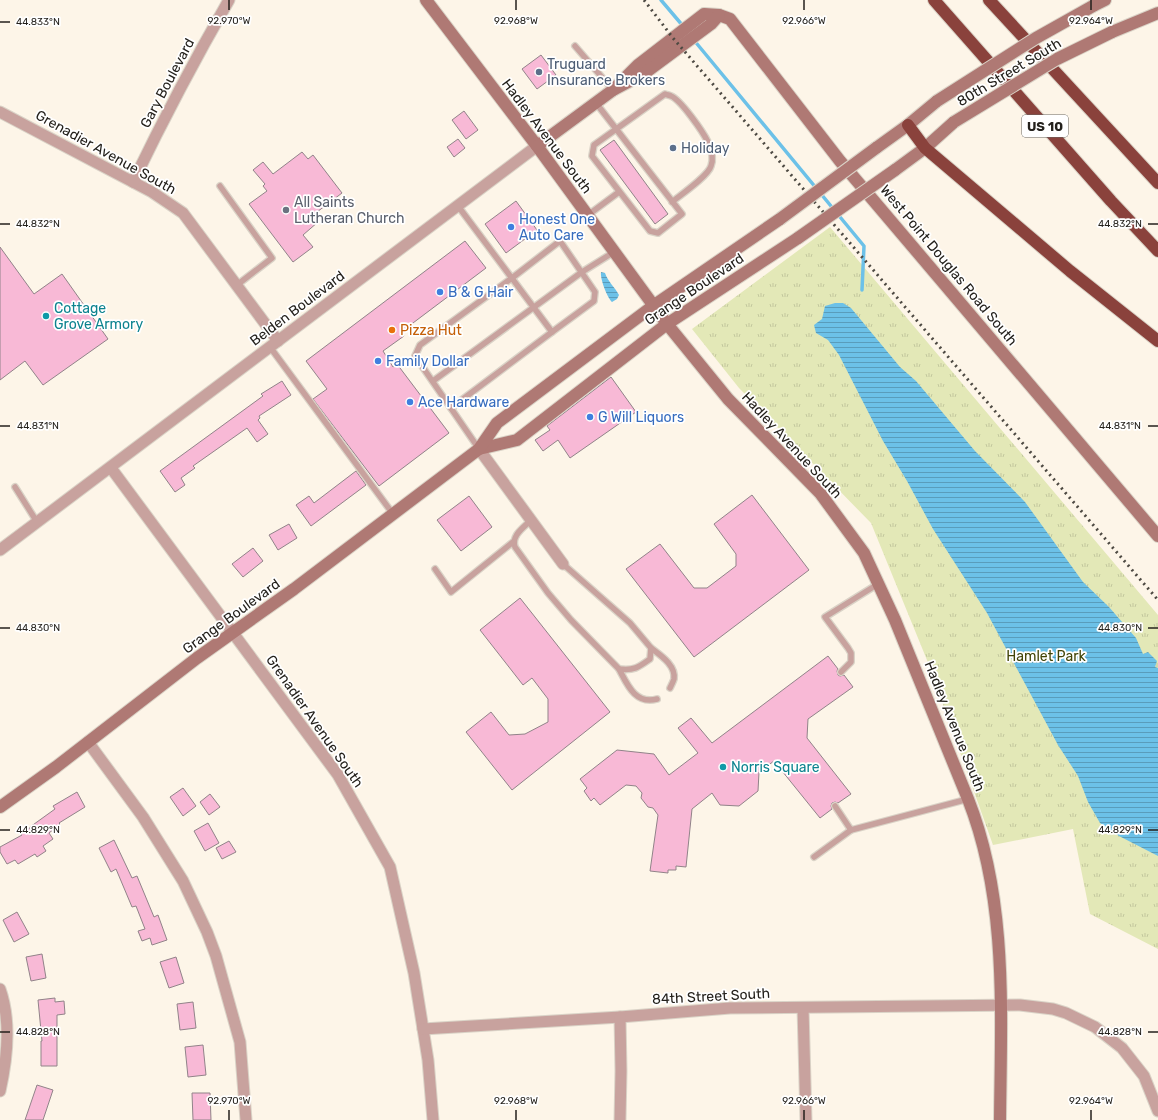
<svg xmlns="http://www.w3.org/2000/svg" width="1158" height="1120" font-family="Rubik,sans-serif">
  <defs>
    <pattern id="grass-tufts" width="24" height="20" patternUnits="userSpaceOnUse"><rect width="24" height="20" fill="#e3e8b7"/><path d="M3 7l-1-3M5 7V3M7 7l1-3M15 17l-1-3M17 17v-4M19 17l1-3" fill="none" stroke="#c3c79d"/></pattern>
    <pattern id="water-rules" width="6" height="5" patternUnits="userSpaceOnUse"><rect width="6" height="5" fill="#6cc1e8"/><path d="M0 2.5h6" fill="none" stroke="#599cbb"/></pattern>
  </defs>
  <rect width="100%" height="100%" fill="#fdf5e8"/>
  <!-- grass -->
  <path fill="url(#grass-tufts)" d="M830,227L1158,615V949L1090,914L1073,829L993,845L929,665L871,523L739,388L692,329Z"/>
  <!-- water -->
  <g fill="url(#water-rules)">
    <path d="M601,272L605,273C608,282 615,287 619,295L617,299L612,302C607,297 600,279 601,272Z"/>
    <path d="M835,303H843L851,308L900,367L916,381L975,451L1025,502L1083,582L1109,607L1136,638L1143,654L1148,652L1157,661L1155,667L1158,668V856L1119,836L1100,823L1088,802L1078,776L1058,745L987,613L933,529L907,481L883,441L839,355L828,340L816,333L814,325L822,319L825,306Z"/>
  </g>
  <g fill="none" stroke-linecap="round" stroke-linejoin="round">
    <!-- stream -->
    <g stroke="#6cc1e8" stroke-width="3.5">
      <path d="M661,0L683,26"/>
      <path d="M693,39L864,246L862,290"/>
    </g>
  </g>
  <!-- building -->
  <g fill="#f8b9d6" stroke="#918389">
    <path d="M541,55L556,75L537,89L522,69Z"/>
    <path d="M464,111L478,130L466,139L452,120Z"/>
    <path d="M458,139L465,148L454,157L447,147Z"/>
    <path d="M614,140L668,214L655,224L600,150Z"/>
    <path d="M302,152L308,159L313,155L342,193L313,215L318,222L303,235L313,247L293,262L249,204L267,191L263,186L265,184L253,170L263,162L273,174Z"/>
    <path d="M516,201L537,230L506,253L485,224Z"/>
    <path d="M465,241L486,268L401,332L404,336L383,351L393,367L397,364L449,433L379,486L313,399L327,389L306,361Z"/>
    <path d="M0,247L34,294L62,274L108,339L43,385L25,361L0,380Z"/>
    <path d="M611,377L636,412L570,458L558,440L543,451L535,440L550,430L547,426Z"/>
    <path d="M282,381L291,395L259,416L260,418L258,420L268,434L257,442L247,428L193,466L195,468L181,478L185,485L175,492L160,471L263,396L261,394Z"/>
    <path d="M356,471L366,485L311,526L296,505L309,496L314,503Z"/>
    <path d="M752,495L809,570L694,657L626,569L660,544L694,588H707L736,566V554L714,524Z"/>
    <path d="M469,496L492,527L461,551L437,520Z"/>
    <path d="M289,524L297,538L278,550L269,535Z"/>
    <path d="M253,548L263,561L243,577L232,564Z"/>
    <path d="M520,598L610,712L512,790L466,732L491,712L509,735L525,734L548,722V699L532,678L523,685L480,630Z"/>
    <path d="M828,656L838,669L837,671L838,675L840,676L844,675L853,687L808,719L807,738L851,794L838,803L835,802L832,803L831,806L832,809L820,818L774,761L759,772L758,791L739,806L720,805L712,793L692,809L686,867L676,866V870H668V873L650,871L658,815L653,808L648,807L641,798L642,793L636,786L626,785L600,805L594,798L591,801L584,791L587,788L580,779L617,750L654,754L669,775L698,753L678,728L691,718L712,743Z"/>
    <path d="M183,788L196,806L183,816L170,797Z"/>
    <path d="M77,792L85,807L59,823L60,824L49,833L53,839L43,846L46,851L37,857L35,854L18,864L15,860L7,864L0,852V847L22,835L21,834L30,828V827L55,809L53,806Z"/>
    <path d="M210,794L220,807L209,815L200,802Z"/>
    <path d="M208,823L219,843L205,851L194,831Z"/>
    <path d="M114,840L132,878L137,876L154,917L158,915L167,940L152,945L150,938L142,941L138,931L145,929L136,906L132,907L116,869L111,872L99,848Z"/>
    <path d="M229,841L236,852L222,859L216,848Z"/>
    <path d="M17,912L29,934L14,942L3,920Z"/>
    <path d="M42,954L46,978L31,981L26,957Z"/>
    <path d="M176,957L184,983L169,988L160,962Z"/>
    <path d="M55,998V1002L64,1001L65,1014L57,1015V1066H41V1041H42L38,1000Z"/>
    <path d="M193,1002L196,1028L180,1030L177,1004Z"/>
    <path d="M203,1045L206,1075L188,1077L185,1047Z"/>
    <path d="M37,1085L53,1090L43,1120H25Z"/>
    <path d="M192,1093H210L211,1120H193Z"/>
  </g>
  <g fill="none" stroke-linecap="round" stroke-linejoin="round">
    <!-- lane casing -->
    <g stroke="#dad3c7" stroke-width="8">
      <g id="lane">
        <path d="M575,46L613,90"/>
        <path d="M596,103C625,140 653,177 682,214L658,233L650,231L592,156L594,145L665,94C667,95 669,95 671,96C681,100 703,132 708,142C711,149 714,159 711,166C708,176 682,194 672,202"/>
        <path d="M220,186L272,258L237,285"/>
        <path d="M588,215L619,192"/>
        <path d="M270,347L393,514"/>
        <path d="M433,381L582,272L614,252"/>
        <path d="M451,408L552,332L458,206"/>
        <path d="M479,449L415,356L420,345L512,278L560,241L595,292L594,301L552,332"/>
        <path d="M15,487L37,522"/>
        <path d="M530,521C523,528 511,536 515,547L548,593L571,620L619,669C634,671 639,667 650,659L651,648L630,623L563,564"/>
        <path d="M435,569L451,592L513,542"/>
        <path d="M651,648C660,655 676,665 674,679C673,682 671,686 670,688"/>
        <path d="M619,669C627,684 635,705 657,699"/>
        <path d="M841,672L851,662V653L848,648L825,617L878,584"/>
        <path d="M835,806L851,830"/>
        <path d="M814,857L851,830L968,799"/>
      </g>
    </g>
    <!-- street casing -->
    <g stroke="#dad3c7" stroke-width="13">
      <g id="street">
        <path d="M0,112L152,192L183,213L278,341"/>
        <path d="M133,182C163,120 195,59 229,0"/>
        <path d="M479,449L563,564"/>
        <path d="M111,468L338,775L390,867L414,973L428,1060L433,1120"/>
        <path d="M0,550L537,146"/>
        <path d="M88,742L143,817L183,881L207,932L216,956L240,1042L246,1120"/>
        <path d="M0,989C11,1020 7,1060 0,1091"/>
        <path d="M803,1008L806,1120"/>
        <path d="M423,1029L620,1017L730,1008L1020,1005L1053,1009L1066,1013L1095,1027L1122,1048L1144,1076L1158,1111"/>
        <path d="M620,1120L621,1071L620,1017"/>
      </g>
    </g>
    <!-- secondary casing -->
    <g stroke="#dad3c7" stroke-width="14">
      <g id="secondary">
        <path d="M426,0L537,146L667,324L728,399L820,493L864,553L895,620L968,799C1008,900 1001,1013 1000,1120"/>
        <path d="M1093,6L1105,0"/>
        <path d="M1112,32L1158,13"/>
        <path d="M613,90L638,65L704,14L719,15L730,19L840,161L1158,536"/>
        <path d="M537,146L613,90L645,73L711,24L719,15"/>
        <path d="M876,148L908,125L937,101"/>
        <path d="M895,170L925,148L954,122"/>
        <path d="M479,449L517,440L667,324L798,238"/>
        <path d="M0,807L56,767L197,658L294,589L479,449L497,423L653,306L780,219"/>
      </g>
    </g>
    <!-- highway casing -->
    <g stroke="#dad3c7" stroke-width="14">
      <g id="highway">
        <path d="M934,0L1111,201L1158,251"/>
        <path d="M989,0L1158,183"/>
        <path d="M908,125L925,148L1070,271L1158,341"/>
      </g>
    </g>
    <!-- lane -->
    <use href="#lane" stroke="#c8a29e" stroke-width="5.5"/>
    <!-- street -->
    <use href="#street" stroke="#c8a29e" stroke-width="11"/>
    <!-- secondary -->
    <use href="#secondary" stroke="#af7974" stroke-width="12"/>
    <!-- highway -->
    <use href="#highway" stroke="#8a423c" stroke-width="12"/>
    <!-- rail -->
    <path stroke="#4d4942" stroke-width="3" stroke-dasharray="2 4" stroke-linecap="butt" d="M644,0L673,38L1158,600"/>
    <!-- secondary-bridge casing -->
    <g stroke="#dad3c7" stroke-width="14" stroke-linecap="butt">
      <g id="secondary-bridge">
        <path d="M937,101L1036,38L1093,6"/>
        <path d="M954,122L1057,59L1112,32"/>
        <path d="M780,219L876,148"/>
        <path d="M798,238L895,170"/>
      </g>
    </g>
    <!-- secondary-bridge -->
    <use href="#secondary-bridge" stroke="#af7974" stroke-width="12"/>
  </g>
  <!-- ticks -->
  <path fill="none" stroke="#24211c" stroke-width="1.5" d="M229,0V10M516,0V10M804,0V10M1091,0V10M0,22H10M0,224H10M1148,224H1158M0,426H10M1148,426H1158M0,628H10M1148,628H1158M0,830H10M1148,830H1158M0,1032H10M1148,1032H1158M229,1110V1120M516,1110V1120M804,1110V1120M1091,1110V1120"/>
  <!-- markers -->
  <g fill="#5c6f8a" stroke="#fff" stroke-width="1.5">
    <circle cx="539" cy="72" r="4"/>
    <circle cx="673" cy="148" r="4"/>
  </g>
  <circle fill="#6b7280" stroke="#fff" stroke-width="1.5" cx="286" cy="210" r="4"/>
  <g fill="#3f7fe0" stroke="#fff" stroke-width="1.5">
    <circle cx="511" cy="227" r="4"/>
    <circle cx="440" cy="292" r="4"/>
    <circle cx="378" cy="361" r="4"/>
    <circle cx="410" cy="402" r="4"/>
    <circle cx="590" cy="417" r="4"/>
  </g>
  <g fill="#0f9aa8" stroke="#fff" stroke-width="1.5">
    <circle cx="46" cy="316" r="4"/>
    <circle cx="723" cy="767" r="4"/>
  </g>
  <circle fill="#e8710a" stroke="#fff" stroke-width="1.5" cx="392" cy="330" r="4"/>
  <g text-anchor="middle" stroke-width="3.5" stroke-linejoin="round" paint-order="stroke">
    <!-- shield labels -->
    <rect fill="#fff" stroke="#666460" stroke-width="1" x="1022" y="115" width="46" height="22" rx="3"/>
    <g font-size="13" font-weight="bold" fill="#24211c">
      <text x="1045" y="131">US 10</text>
    </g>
    <!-- service labels -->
    <g font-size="14" fill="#4e5e75" stroke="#fff" text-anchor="start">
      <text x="547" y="69">Truguard<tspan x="547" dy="16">Insurance Brokers</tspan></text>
      <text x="681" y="153">Holiday</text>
    </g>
    <!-- street labels -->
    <g font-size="14" fill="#24211c" stroke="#fff">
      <text transform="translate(1009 72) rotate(-31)" y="5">80th Street South</text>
      <text transform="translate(167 83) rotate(-62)" y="5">Gary Boulevard</text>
      <text transform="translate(547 136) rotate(53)" y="5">Hadley Avenue South</text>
      <text transform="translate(106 152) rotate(29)" y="5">Grenadier Avenue South</text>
      <text transform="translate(949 265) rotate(50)" y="5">West Point Douglas Road South</text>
      <text transform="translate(694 289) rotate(-34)" y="5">Grange Boulevard</text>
      <text transform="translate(297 308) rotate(-37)" y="5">Belden Boulevard</text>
      <text transform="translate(792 445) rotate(47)" y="5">Hadley Avenue South</text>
      <text transform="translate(231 616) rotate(-36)" y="5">Grange Boulevard</text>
      <text transform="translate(315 721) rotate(55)" y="5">Grenadier Avenue South</text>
      <text transform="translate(955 726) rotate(68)" y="5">Hadley Avenue South</text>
      <text transform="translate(711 996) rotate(-3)" y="5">84th Street South</text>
    </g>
    <!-- worship labels -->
    <g font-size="14" fill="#5b616d" stroke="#fff" text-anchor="start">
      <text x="294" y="207">All Saints<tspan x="294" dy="16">Lutheran Church</tspan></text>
    </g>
    <!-- shop labels -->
    <g font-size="14" fill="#366cbe" stroke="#fff" text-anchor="start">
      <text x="519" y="224">Honest One<tspan x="519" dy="16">Auto Care</tspan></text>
      <text x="448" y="297">B &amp; G Hair</text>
      <text x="386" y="366">Family Dollar</text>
      <text x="418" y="407">Ace Hardware</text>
      <text x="598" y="422">G Will Liquors</text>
    </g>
    <!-- culture labels -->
    <g font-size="14" fill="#0d838f" stroke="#fff" text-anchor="start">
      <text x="54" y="313">Cottage<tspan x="54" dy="16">Grove Armory</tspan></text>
      <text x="731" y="772">Norris Square</text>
    </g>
    <!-- food labels -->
    <g font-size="14" fill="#c56008" stroke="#fff" text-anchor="start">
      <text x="400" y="335">Pizza Hut</text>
    </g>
    <!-- park labels -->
    <g font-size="14" fill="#414407" stroke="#fff">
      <text x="1046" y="661">Hamlet Park</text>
    </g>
  </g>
  <g font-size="10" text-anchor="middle" fill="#24211c" stroke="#fff" stroke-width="3.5" stroke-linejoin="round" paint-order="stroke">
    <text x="229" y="24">92.970°W</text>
    <text x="516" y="24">92.968°W</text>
    <text x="804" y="24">92.966°W</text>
    <text x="1091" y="24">92.964°W</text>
    <text x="38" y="25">44.833°N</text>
    <text x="38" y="227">44.832°N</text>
    <text x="1120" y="227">44.832°N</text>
    <text x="38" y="429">44.831°N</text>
    <text x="1120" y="429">44.831°N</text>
    <text x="38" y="631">44.830°N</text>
    <text x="1120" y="631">44.830°N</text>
    <text x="38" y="833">44.829°N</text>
    <text x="1120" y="833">44.829°N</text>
    <text x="38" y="1035">44.828°N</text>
    <text x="1120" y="1035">44.828°N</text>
    <text x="229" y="1104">92.970°W</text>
    <text x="516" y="1104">92.968°W</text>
    <text x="804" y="1104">92.966°W</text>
    <text x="1091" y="1104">92.964°W</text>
  </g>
</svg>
